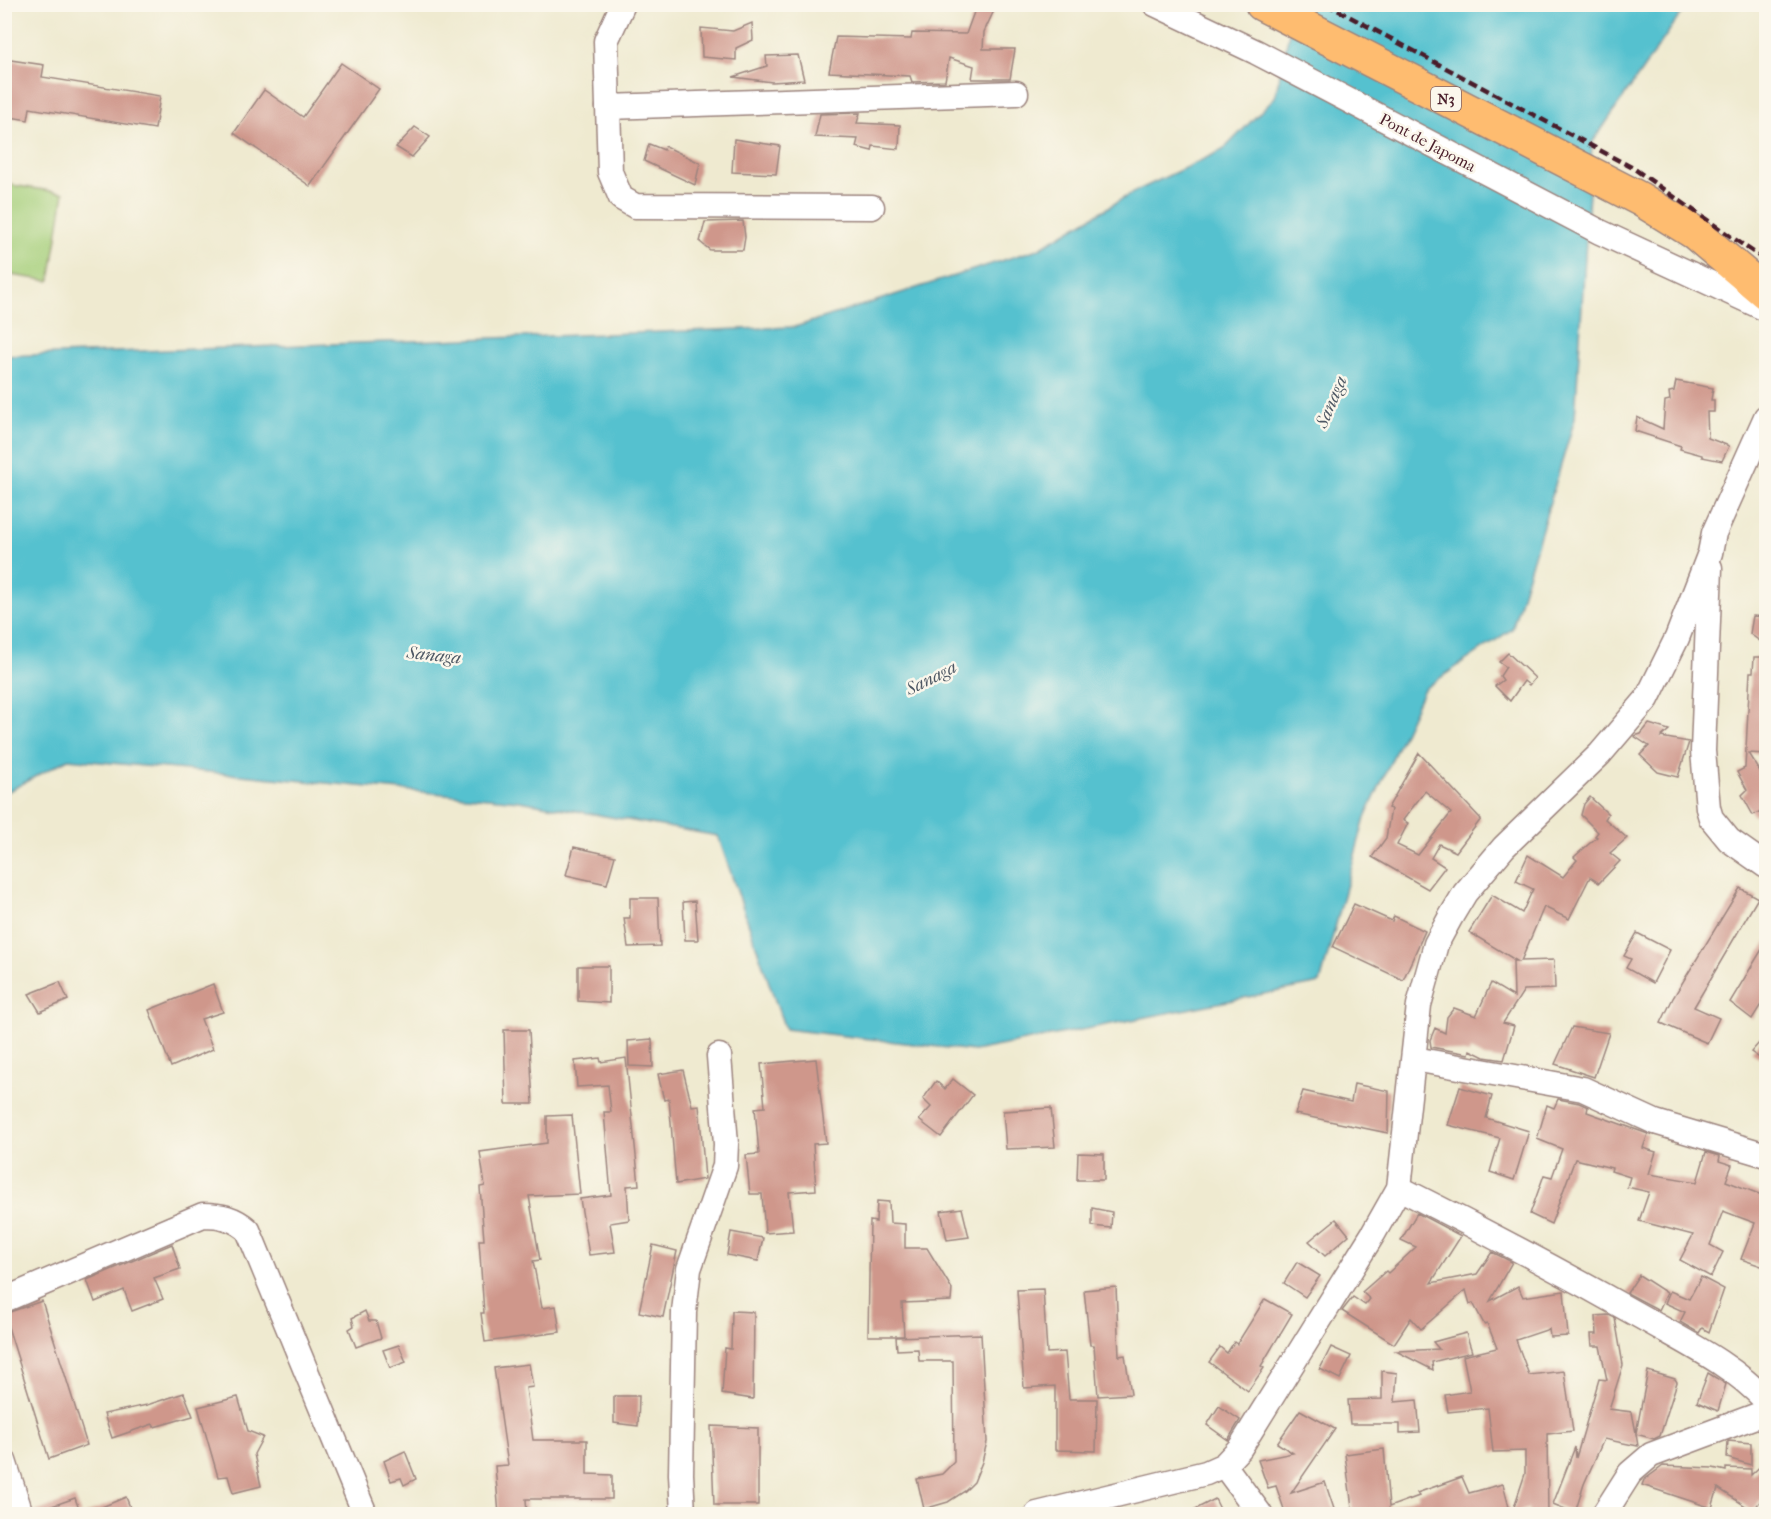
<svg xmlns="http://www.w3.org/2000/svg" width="1771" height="1519" font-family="'IM FELL French Canon',serif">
  <rect width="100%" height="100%" fill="#fbf7ec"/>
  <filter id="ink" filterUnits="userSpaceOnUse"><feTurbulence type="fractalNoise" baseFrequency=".0167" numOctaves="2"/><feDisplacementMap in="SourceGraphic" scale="12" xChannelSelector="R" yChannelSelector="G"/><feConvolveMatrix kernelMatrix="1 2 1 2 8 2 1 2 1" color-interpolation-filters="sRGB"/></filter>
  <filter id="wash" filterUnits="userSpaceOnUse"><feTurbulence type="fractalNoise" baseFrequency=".008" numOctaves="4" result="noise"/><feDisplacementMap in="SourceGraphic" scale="24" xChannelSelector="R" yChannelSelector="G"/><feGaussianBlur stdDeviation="1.35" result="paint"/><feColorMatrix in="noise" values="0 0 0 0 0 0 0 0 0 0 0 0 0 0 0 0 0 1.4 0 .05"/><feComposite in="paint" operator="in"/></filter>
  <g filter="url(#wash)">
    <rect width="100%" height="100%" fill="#efead0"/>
    <!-- green -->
    <path fill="#a6cf7a" stroke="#787752" stroke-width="1.5" d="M5,184L64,193L50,281L5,274Z"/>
    <!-- water -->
    <path fill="#55c1cf" stroke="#50707d" stroke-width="1.5" d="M1295,5H1687L1592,143L1575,418L1512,629L1424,689L1365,818L1320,983L974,1051L785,1029L718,836L520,801L68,759L5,793L4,356L795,327L1038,249L1134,192L1223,150L1275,97Z"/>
    <g id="blocks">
      <!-- building -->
      <g fill="#cf978b" fill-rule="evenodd">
        <path d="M977,4H997L984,32L983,49H1015L1010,79H972L974,66L949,58L945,81L912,82L910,76L829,72L836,37L911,39L912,33L966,34Z"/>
        <path d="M752,23L753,40L736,48V60L702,57L701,28L733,31Z"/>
        <path d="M798,55L804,80L772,82L733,77L767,66L766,56Z"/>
        <path d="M4,59L44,65L42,77L160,96L155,129L30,108L28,120L4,116Z"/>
        <path d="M341,63L379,89L310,186L234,133L264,90L303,117Z"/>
        <path d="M860,113L857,123L900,125L899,149L873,146L872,151L856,147L858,139L815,137L820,114Z"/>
        <path d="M415,127L430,137L412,157L396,147Z"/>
        <path d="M734,139L780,146L776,174L732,172Z"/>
        <path d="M649,144L664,150L665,146L700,163L695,185L644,161Z"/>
        <path d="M743,221L745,237L743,250H710L700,242L705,222Z"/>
        <path d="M1676,381L1713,388L1711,400H1714V412H1707L1708,438L1729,446L1722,461L1702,457V455L1680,449L1681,446L1635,431L1637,417L1663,429L1665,401L1670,400L1669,392L1674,391Z"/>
        <path d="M1753,616L1767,617V646L1750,634Z"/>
        <path d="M1508,653L1535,678L1529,685L1524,681L1510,701L1495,686L1503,680L1500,676L1506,667L1499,662Z"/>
        <path d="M1754,657H1767V725L1765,754L1749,753L1767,783V808L1753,815L1742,795L1747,790L1737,772L1745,768L1750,672H1753Z"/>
        <path d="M1649,724L1669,730L1661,737L1689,742L1678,777L1658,772L1640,755L1649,746L1634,736L1641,734Z"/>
        <path d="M1419,753L1481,819L1456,852L1439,844L1431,858L1445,867L1428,889L1372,857L1386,838L1391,809L1388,808ZM1425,791L1451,813L1418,855L1397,845L1408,823L1403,820Z"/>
        <path d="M1590,797L1608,814L1605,819L1627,838L1610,853L1620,861L1599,883L1590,877L1569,919L1544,907L1521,961L1554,960L1555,989L1524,990L1503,1023L1514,1026L1504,1060L1484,1057L1470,1050L1469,1054L1431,1047L1430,1040L1435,1028L1445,1033L1447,1017L1454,1008L1476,1016L1491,983L1514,997L1513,961H1517L1469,932L1492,895L1522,913L1533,889L1516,881L1528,855L1563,877L1577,860L1574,857L1597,837L1595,836L1598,832L1581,815L1584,804Z"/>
        <path d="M574,847L615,856L607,884L566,875Z"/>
        <path d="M1740,888L1758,898L1694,1007L1719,1018L1707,1043L1661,1023L1673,998Z"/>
        <path d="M630,898H658L660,946L628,947L624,918H630Z"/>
        <path d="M695,901L698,940H685L683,902Z"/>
        <path d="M1354,904L1392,921L1394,916L1425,931L1403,980L1333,947Z"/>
        <path d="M1637,933L1670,950L1653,983L1626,968L1631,959L1624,956Z"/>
        <path d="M1767,941V995L1752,1019L1730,1002Z"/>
        <path d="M578,966H609V1003L578,1001Z"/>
        <path d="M60,982L68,1000L40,1012L29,994Z"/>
        <path d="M213,984L223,1012L201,1019L213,1049L171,1067L149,1010Z"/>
        <path d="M1572,1027L1609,1033L1594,1077L1555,1064Z"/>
        <path d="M504,1030H529L533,1104H506Z"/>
        <path d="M1767,1034V1063L1751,1052Z"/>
        <path d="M652,1039L653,1067L629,1066L628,1041Z"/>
        <path d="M600,1058L601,1062L626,1058L639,1185L627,1186L629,1220L610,1223L615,1252L589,1255L580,1199L611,1195L604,1112H611L608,1085L577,1087L575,1061Z"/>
        <path d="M816,1059L826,1143L813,1144L816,1190L789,1192L793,1231L765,1233L762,1194H750L746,1155L759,1154L755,1108L765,1107L761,1064Z"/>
        <path d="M683,1070L692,1106L699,1105L705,1179L676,1184L669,1099L664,1100L658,1074Z"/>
        <path d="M953,1079L973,1095L941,1137L919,1120L931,1107L923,1099L936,1081L945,1089Z"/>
        <path d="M1354,1084L1389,1091L1388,1133L1295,1114L1303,1091L1351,1102Z"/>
        <path d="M1460,1087L1492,1096L1486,1118L1529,1131L1514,1180L1490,1172L1500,1138L1448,1125Z"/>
        <path d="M1558,1099L1579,1103L1588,1107L1587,1112L1648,1134L1643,1148L1656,1152L1649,1174L1697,1182L1706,1152L1720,1156L1719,1161L1732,1165L1726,1181L1767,1197V1268L1741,1259L1755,1223L1723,1211L1710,1245L1723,1252L1711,1277L1680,1260L1693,1235L1639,1221L1649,1192L1627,1187L1630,1177L1611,1171L1612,1168L1575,1159L1551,1224L1530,1214L1544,1175L1552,1177L1562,1149L1537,1139L1547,1105L1554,1108Z"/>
        <path d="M1051,1108L1055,1147L1006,1149L1003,1111Z"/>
        <path d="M572,1115L580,1194L529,1196L540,1260L533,1261L542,1308L556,1306L560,1332L485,1342L481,1313H484L479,1240H484L480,1187L485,1186L480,1152L547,1143V1116Z"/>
        <path d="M1078,1153L1104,1154V1180H1077Z"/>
        <path d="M877,1201L889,1202L890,1223L905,1224V1248H927L952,1289L951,1301L902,1303L904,1336H868L870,1221L876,1222Z"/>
        <path d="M962,1208L969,1237L947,1240L941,1211Z"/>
        <path d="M1092,1208L1112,1212L1111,1228L1092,1226Z"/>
        <path d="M1417,1213L1461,1236L1431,1283L1477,1274L1492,1252L1512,1262L1490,1301L1518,1286L1523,1297L1564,1291L1568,1336L1550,1337L1549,1329L1516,1340L1529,1375L1564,1371L1573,1431L1547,1434L1548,1515H1529L1528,1509L1512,1513L1525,1474V1451L1493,1452L1488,1408L1448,1412L1445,1395L1470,1391L1463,1356L1497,1348L1487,1323L1484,1324L1473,1303L1470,1304L1466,1290L1421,1329L1411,1318L1394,1344L1342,1311L1353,1297L1365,1305L1370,1299L1362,1292L1386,1271L1388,1273L1416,1247L1401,1240Z"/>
        <path d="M1336,1219L1349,1235L1325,1256L1309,1241Z"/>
        <path d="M731,1232L763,1238L758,1261L727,1255Z"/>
        <path d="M172,1244L180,1269L154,1278L163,1299L132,1311L124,1290L95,1302L87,1280Z"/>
        <path d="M653,1245L677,1251L663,1317L639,1312Z"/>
        <path d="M1297,1262L1320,1276L1305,1297L1284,1283Z"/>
        <path d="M1639,1275L1667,1293L1659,1310L1627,1293Z"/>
        <path d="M1701,1277L1724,1289L1709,1332L1702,1328L1699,1333L1680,1322L1685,1312L1665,1303L1670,1291L1689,1299Z"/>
        <path d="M1116,1287L1119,1356L1125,1355L1131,1394L1098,1396L1094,1345H1090L1084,1290Z"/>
        <path d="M1043,1289L1047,1353L1065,1352L1069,1399H1097L1096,1451L1055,1450V1386L1024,1388L1017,1290Z"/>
        <path d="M1265,1299L1292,1314L1261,1366L1264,1368L1248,1391L1209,1362L1220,1347L1227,1353L1234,1342L1237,1344Z"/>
        <path d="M42,1301L87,1445L49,1459L4,1314Z"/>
        <path d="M365,1311L369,1321H376L381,1338L356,1347L349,1329L354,1326L352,1318Z"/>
        <path d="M732,1311L754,1312L753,1399L722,1394L725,1348L731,1349Z"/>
        <path d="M1609,1315L1615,1318L1623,1365L1609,1409L1632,1412L1636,1433L1648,1371L1675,1379L1677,1382L1660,1436L1654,1439L1636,1434L1638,1446L1604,1439L1584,1484L1575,1513L1553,1504L1575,1447L1576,1458L1599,1379L1607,1380L1600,1346H1592L1591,1334H1597L1596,1316Z"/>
        <path d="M1466,1333L1472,1352L1432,1362L1433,1370L1396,1351L1439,1349L1433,1342Z"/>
        <path d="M981,1334L987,1442L982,1462L974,1482L965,1491L948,1502L924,1509L917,1479L942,1474L954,1462L953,1361H919L918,1349L897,1350L896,1337Z"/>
        <path d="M399,1345L406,1362L390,1368L383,1350Z"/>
        <path d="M1331,1347L1351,1356L1340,1379L1320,1369Z"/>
        <path d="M529,1364L533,1387L526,1388L533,1440H587V1474L612,1475V1499H526L527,1515H499L495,1466L508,1465L494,1368Z"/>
        <path d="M1382,1371L1397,1373L1395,1402L1417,1400L1420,1432L1400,1433V1424H1350L1348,1400L1382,1399Z"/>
        <path d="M1708,1373L1726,1384L1718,1411L1697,1402Z"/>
        <path d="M184,1393L193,1416L154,1427L153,1424L112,1438L104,1414L147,1405Z"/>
        <path d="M614,1396H639L638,1426L614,1423Z"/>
        <path d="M238,1397L248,1431L263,1437L254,1454L261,1486L233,1493L228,1476L218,1477L198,1407Z"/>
        <path d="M1219,1406L1240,1420L1228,1440L1207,1425Z"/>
        <path d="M1300,1410L1335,1429L1291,1493L1325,1482L1336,1515H1286L1276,1486L1268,1488L1258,1460L1293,1453L1277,1443Z"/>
        <path d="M711,1426L758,1428V1505H714Z"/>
        <path d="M1728,1441L1751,1443V1465L1727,1458Z"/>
        <path d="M1384,1449L1389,1507L1419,1496L1417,1493L1462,1477L1469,1493L1503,1484L1511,1515H1353L1345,1454Z"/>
        <path d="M405,1451L416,1479L404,1485L401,1478L391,1481L384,1461Z"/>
        <path d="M1767,1460V1492L1753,1511L1718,1488L1712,1508L1642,1485L1644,1480L1663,1466L1713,1468L1726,1471V1468L1751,1469V1475Z"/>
        <path d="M126,1497L133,1515H86L85,1514Z"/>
        <path d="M75,1498L81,1515H35V1512Z"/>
        <path d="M1215,1499L1223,1515H1184Z"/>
      </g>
    </g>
  </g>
  <g filter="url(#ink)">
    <use href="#blocks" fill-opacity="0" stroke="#9c847e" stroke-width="1.5"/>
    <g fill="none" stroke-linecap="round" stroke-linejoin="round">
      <!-- minor casing -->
      <g stroke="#9c847e" stroke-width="27">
        <g id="minor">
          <path d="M623,4L606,41L610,172L621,198L635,206L872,207"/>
          <path d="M1155,4L1256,52L1600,232L1766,309"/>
          <path d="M608,107L1016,93"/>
          <path d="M1710,568L1703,751L1708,808L1711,818L1729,840L1766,866"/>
          <path d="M1414,1059L1583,1089L1655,1122L1766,1155"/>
          <path d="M1399,1188C1483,1230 1564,1273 1645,1319C1687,1343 1733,1365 1766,1401"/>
          <path d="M4,1300L203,1215C221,1215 234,1218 248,1230L365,1514"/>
          <path d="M4,1461L21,1514"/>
          <path d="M1224,1465L1260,1514"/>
          <path d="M683,1514L681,1474L684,1312L689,1269L725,1166L726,1144L719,1056"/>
          <path d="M1037,1514L1206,1473L1224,1465L1240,1448L1373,1234L1399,1188L1419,1005L1436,944L1450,918L1465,893L1504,847L1600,754L1647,699L1677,638L1710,553L1714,533L1766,417"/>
          <path d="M1604,1514L1630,1473L1651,1455L1766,1412"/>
        </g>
      </g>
      <!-- highway casing -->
      <g stroke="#9c847e" stroke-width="36">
        <path id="highway" d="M1262,4L1640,199L1695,233L1766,293"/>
      </g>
      <!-- minor -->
      <use href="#minor" stroke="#fff" stroke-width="24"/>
      <!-- highway -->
      <use href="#highway" stroke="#febc70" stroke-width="33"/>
      <!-- rail -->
      <path stroke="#4a1f2b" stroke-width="4.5" stroke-dasharray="9 4.5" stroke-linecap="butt" d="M1326,4L1633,168L1766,261"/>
    </g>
  </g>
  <g text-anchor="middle" stroke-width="5" stroke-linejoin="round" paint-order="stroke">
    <!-- shield labels -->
    <rect fill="#fbf7ec" stroke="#7f6065" stroke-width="1.5" x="1431" y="87" width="30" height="24" rx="4.5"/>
    <g font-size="15" font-weight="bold" fill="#4a1f2b">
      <text x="1446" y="104">N3</text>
    </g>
    <!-- street labels -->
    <g font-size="16" fill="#4a1f2b" stroke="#fbf7ec">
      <text transform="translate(1428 142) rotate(28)" y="6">Pont de Japoma</text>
    </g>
    <!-- water labels -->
    <g font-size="18" font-style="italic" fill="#4e5864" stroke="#fbf7ec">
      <text transform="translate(1331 402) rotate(-67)" y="6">Sanaga</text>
      <text transform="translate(434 655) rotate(6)" y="6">Sanaga</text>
      <text transform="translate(931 678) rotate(-27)" y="6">Sanaga</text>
    </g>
  </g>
  <!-- margin -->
  <rect width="1771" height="1519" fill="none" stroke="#fbf7ec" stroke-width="24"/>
</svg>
